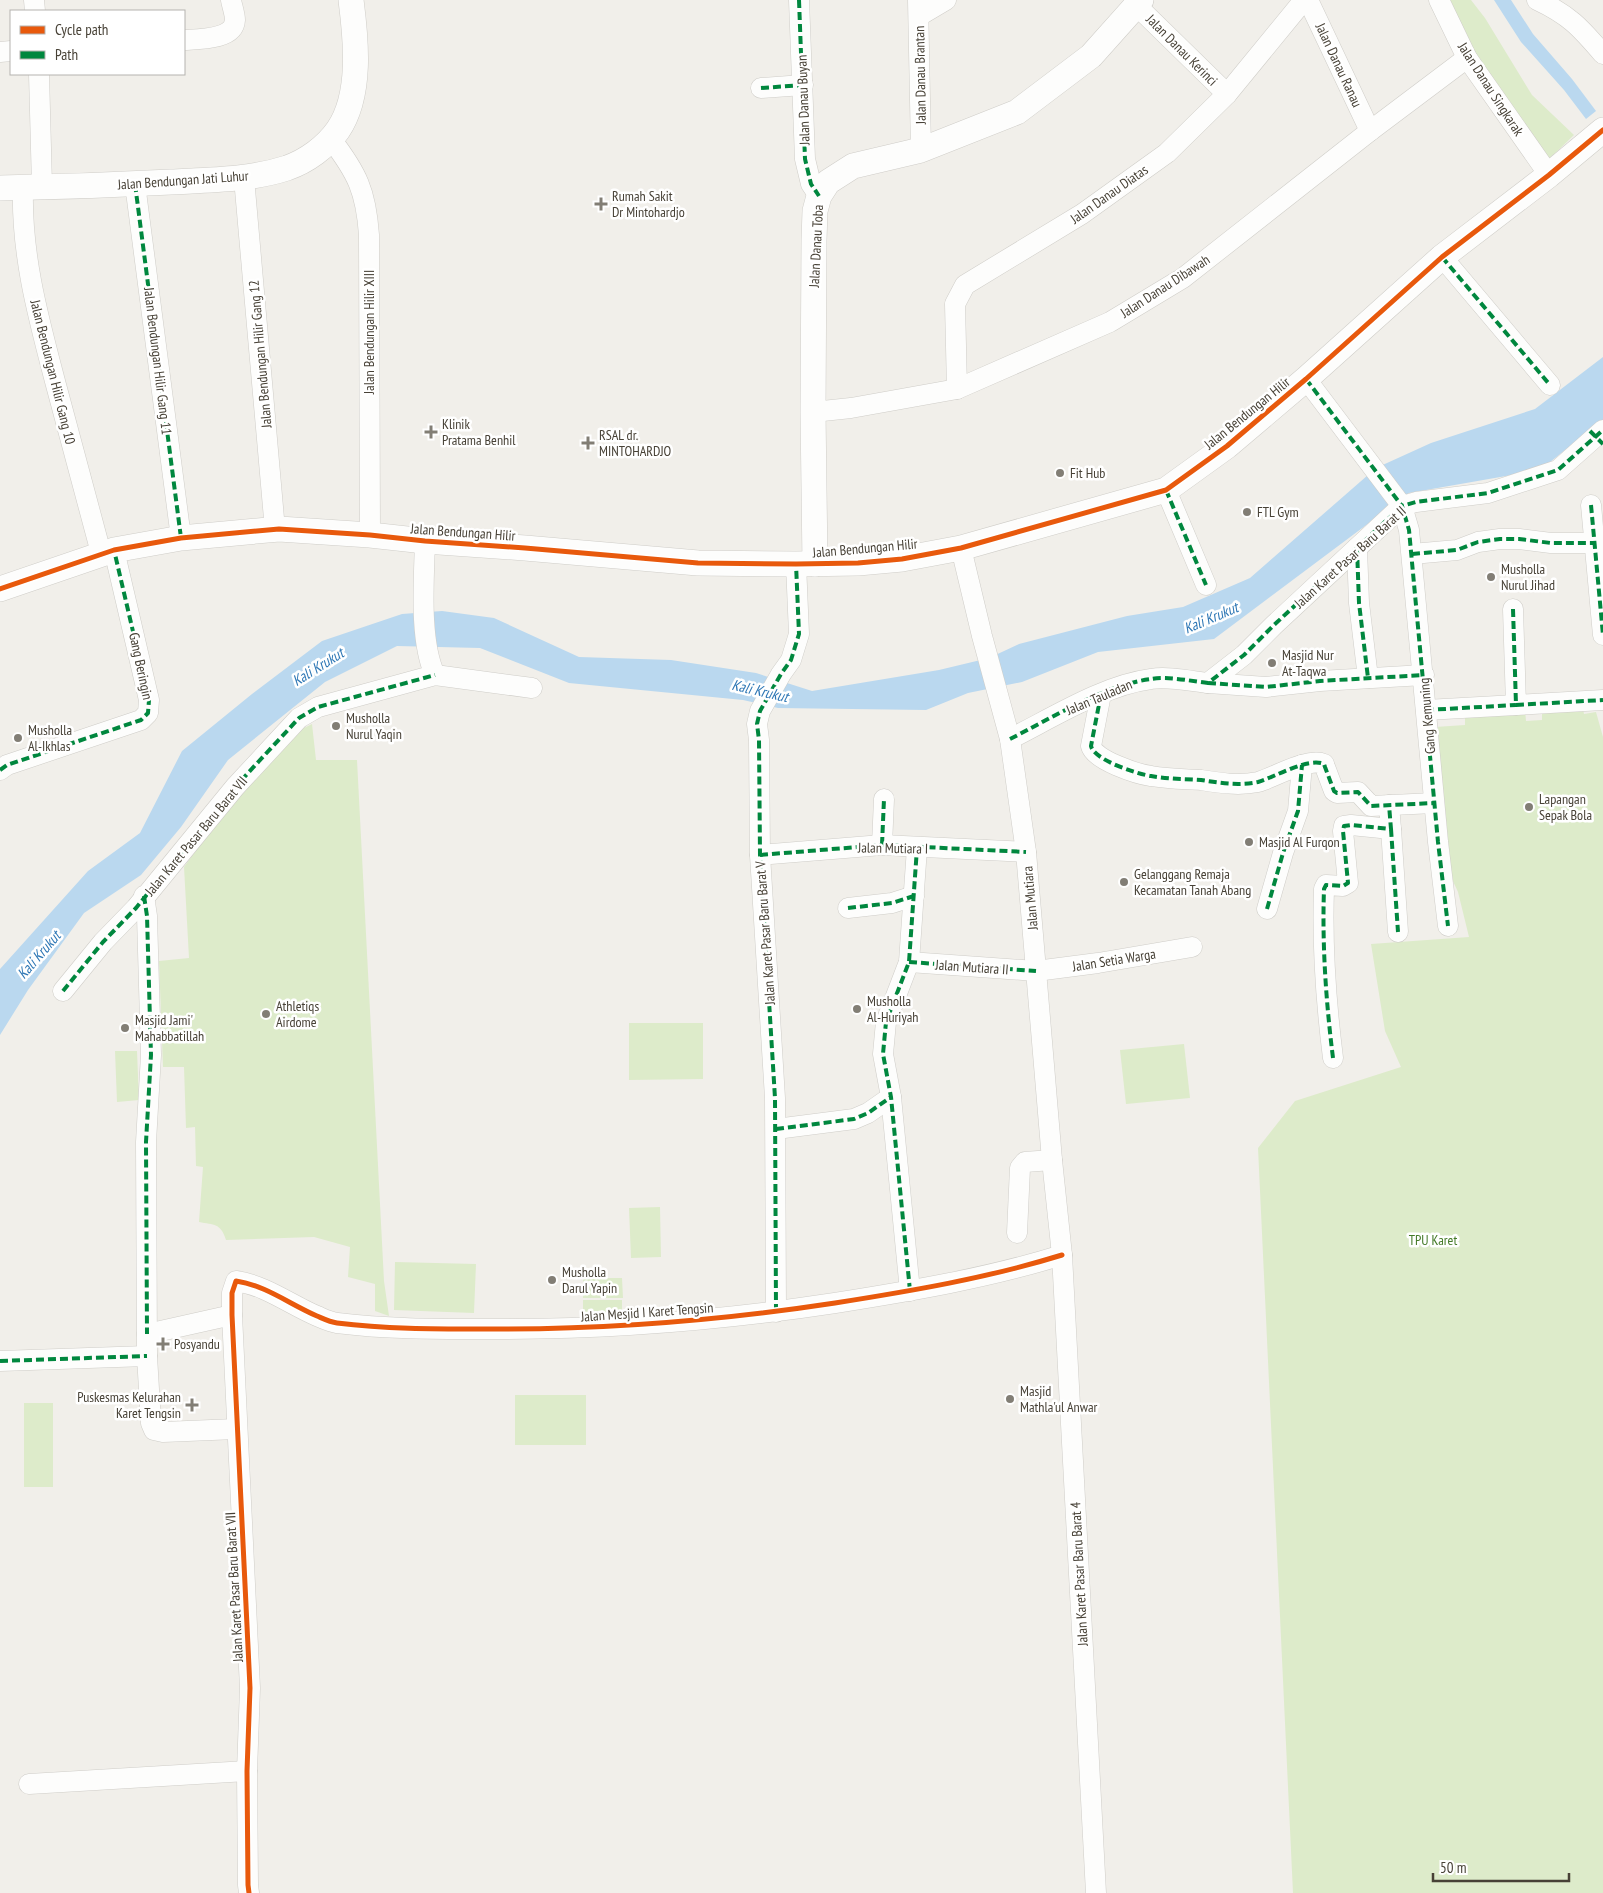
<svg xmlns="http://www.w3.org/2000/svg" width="1603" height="1893" font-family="'PT Sans Narrow',sans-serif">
  <rect width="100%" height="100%" fill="#f1efea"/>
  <!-- green -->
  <g fill="#ddebca">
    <path d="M1445,0H1471L1485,18L1532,95L1574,135L1548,160L1480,67Z"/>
    <path d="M1525,709L1526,721L1542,720V710L1583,709L1584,714L1596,712L1603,737V1893H1293L1258,1148L1295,1101L1401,1067L1385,1031L1371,944L1469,937L1458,892L1446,866L1435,727L1465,725V713Z"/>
    <path d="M312,724L316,760H357L384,1281L389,1316L375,1311V1284L348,1277L350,1247L314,1237L226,1240C221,1223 214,1225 199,1222L203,1167L196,1166L195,1127L186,1128L184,1067H163L159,961L189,958L184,867L252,772L298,731Z"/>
    <path d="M629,1023H703V1079L629,1080Z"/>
    <path d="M1184,1044L1190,1098L1126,1104L1120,1050Z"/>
    <path d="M115,1051H137L139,1100L117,1102Z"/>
    <path d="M660,1207L661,1257L631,1258L629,1208Z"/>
    <path d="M395,1262L476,1264L474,1313L394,1310Z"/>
    <path d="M583,1278H622L623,1298H583Z"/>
    <rect x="583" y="1300" width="39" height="20"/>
    <rect x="515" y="1395" width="71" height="50"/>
    <rect x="24" y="1403" width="29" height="84"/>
  </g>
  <!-- water -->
  <g fill="#bad8ef">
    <path d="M1494,0H1511L1533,34L1572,79L1596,111L1586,119L1564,90L1521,42Z"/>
    <path d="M1603,357V420L1540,470L1409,493L1214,639L1098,652L1022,682L968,693L926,710L778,708L743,700L569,683L480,648L397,646L325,682L228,760L181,827L141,875L84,913L28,990L0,1035V969L88,871L140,833L182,751L252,694L322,641L402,614L442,611L494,618L579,657L671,660L756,673L812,691L939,670L989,658L1019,644L1127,616L1183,607L1250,578L1376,468L1431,443L1535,409Z"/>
  </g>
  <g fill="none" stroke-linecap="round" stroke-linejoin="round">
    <!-- minor casing -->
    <g stroke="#cfcdc8" stroke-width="21">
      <g id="minor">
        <path d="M34,0L35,11"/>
        <path d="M799,0L805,159L811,184L819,196"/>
        <path d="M918,0L921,150"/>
        <path d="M1308,0L1370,131"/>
        <path d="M1439,0L1467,58L1549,175"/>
        <path d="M1537,0C1569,15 1580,27 1603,54"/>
        <path d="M1137,6L1227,94"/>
        <path d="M919,16L946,0"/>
        <path d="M184,40C199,39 234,40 235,20C235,14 232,6 231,0"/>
        <path d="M0,52L11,51"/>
        <path d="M39,74L42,186"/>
        <path d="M761,88L803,85"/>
        <path d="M331,139C357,173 366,191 369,235L370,535"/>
        <path d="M244,178L275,530"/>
        <path d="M135,184L181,538"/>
        <path d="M23,188C21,256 39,320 56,385C71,441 86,497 101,553"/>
        <path d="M1442,257L1550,385"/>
        <path d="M1306,379L1402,506L1409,530L1438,842L1448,926"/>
        <path d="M957,389L955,304L965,285L1082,214L1167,153L1227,94L1304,0"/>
        <path d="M813,412L851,408L957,389L1110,322L1183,278L1370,131L1467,58"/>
        <path d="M1166,490L1206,585"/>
        <path d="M1591,505L1603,635"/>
        <path d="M425,541C424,580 419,640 435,675"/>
        <path d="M961,548L982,636L1010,739L1026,852L1052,1160L1062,1255L1096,1893"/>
        <path d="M1357,548L1359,603L1368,678"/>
        <path d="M1412,554L1457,550L1478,542L1500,539H1519L1551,543H1595"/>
        <path d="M1513,609L1516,705L1603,700"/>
        <path d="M1208,683L1266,687L1320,681L1424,675"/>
        <path d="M1101,694L1091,746C1094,760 1137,774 1151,776C1167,779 1184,779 1201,780C1220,783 1239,786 1258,782C1275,777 1308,757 1324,764L1325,767L1334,791L1337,793L1358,792L1371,806L1434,803"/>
        <path d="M1426,710L1516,705"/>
        <path d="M1010,739C1052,718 1104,685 1151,679C1167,676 1191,681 1208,683L1244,655L1274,625L1402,506L1416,502L1488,493L1558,470L1603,430"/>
        <path d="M0,770L7,765L141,720L148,713L149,700L114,550"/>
        <path d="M1391,829L1398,932"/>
        <path d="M882,845L884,799"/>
        <path d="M760,855L882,845L1026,852"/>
        <path d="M144,896L147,916L151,1055L146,1142L147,1356L151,1423L154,1430L163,1432L236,1429"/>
        <path d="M848,908L892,903L914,896"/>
        <path d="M1267,909L1283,853L1298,811L1302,765"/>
        <path d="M909,962L1036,971L1098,963L1192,947"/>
        <path d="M63,991L103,942L136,908L235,787L299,718L318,707L435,675L532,688"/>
        <path d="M1333,1058C1326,1002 1322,945 1324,889L1326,885L1343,886L1348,883L1343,831L1344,826L1351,825L1391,829L1389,805"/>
        <path d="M776,1129L854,1119L868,1113L891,1097"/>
        <path d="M1017,1233L1020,1168L1025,1162L1052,1160"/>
        <path d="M910,1291L891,1097L883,1054L886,1022L909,962L917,848"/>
        <path d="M776,1312L775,1098L760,855L759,740L757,724L760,711L781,674L791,660L799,634L796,564"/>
        <path d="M147,1334L232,1315"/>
        <path d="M0,1361L147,1356"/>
        <path d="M29,1784L247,1771"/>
        <path d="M249,1893L248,1885L247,1771L250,1688L232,1315V1293L236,1281C265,1285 291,1305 317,1316C324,1319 330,1322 337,1323C385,1329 433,1329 481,1329C600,1330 717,1321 835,1303C911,1291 988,1278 1062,1255"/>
      </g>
    </g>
    <!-- tertiary casing -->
    <g stroke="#cfcdc8" stroke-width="26">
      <g id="tertiary">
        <path d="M0,188C57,187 114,185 171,182C210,180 250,180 287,168C307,161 326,147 338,130C362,95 356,39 351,0"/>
        <path d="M815,564L813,412L814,240L815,211L819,196L828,182L853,166L921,150L1017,112L1091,56L1141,0"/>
        <path d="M0,589L114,550L181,538L279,529L370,535L425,541L525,548L698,563L796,564L858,563L902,559L961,548L1166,490L1227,446L1306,379L1442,257L1549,175L1603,130"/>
      </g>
    </g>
    <!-- minor -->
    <use href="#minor" stroke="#fdfdfc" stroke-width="20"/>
    <!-- tertiary -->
    <use href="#tertiary" stroke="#fdfdfc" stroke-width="25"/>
    <!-- quiet -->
    <g stroke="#00873e" stroke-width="4" stroke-dasharray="8 4" stroke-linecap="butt">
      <path d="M799,0L805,159L811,184L819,196"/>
      <path d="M761,88L803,85"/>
      <path d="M135,184L181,538"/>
      <path d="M1442,257L1550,385"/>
      <path d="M1306,379L1402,506L1409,530L1438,842L1448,926"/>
      <path d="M1590,431L1603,444"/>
      <path d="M1166,490L1206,585"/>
      <path d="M1591,505L1603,635"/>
      <path d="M1357,548L1359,603L1368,678"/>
      <path d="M1412,554L1457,550L1478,542L1500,539H1519L1551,543H1595"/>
      <path d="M1513,609L1516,705L1603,700"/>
      <path d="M1208,683L1266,687L1320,681L1424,675"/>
      <path d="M1101,694L1091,746C1094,760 1137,774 1151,776C1167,779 1184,779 1201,780C1220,783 1239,786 1258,782C1275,777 1308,757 1324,764L1325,767L1334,791L1337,793L1358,792L1371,806L1434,803"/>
      <path d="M1426,710L1516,705"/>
      <path d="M1010,739C1052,718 1104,685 1151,679C1167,676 1191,681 1208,683L1244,655L1274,625L1402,506L1416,502L1488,493L1558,470L1603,430"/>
      <path d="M0,770L7,765L141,720L148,713L149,700L114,550"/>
      <path d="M1391,829L1398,932"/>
      <path d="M882,845L884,799"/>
      <path d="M760,855L882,845L1026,852"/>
      <path d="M144,896L147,916L151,1055L146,1142L147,1334"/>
      <path d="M848,908L892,903L914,896"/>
      <path d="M1267,909L1283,853L1298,811L1302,765"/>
      <path d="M909,962L1036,971"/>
      <path d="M63,991L103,942L136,908L235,787L299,718L318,707L435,675"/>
      <path d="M1333,1058C1326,1002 1322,945 1324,889L1326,885L1343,886L1348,883L1343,831L1344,826L1351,825L1391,829L1389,805"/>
      <path d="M776,1129L854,1119L868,1113L891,1097"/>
      <path d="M910,1291L891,1097L883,1054L886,1022L909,962L917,848"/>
      <path d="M776,1312L775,1098L760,855L759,740L757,724L760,711L781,674L791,660L799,634L796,564"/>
      <path d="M0,1361L147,1356"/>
    </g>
    <!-- cycleway casing -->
    <g stroke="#fff" stroke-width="8">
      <g id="cycleway">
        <path d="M0,589L114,550L181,538L279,529L370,535L425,541L525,548L698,563L796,564L858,563L902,559L961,548L1166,490L1227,446L1306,379L1442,257L1549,175L1603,130"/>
        <path d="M249,1893L248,1885L247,1771L250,1688L232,1315V1293L236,1281C265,1285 291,1305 317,1316C324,1319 330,1322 337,1323C385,1329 433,1329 481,1329C600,1330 717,1321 835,1303C911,1291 988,1278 1062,1255"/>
      </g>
    </g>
    <!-- cycleway -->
    <use href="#cycleway" stroke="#e8590c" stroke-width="5"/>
  </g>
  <!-- markers -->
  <g fill="#827e75" stroke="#fff" stroke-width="2">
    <path d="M598.5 196.5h5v5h5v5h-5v5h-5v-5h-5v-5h5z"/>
    <path d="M428.5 424.5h5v5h5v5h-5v5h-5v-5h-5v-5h5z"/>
    <path d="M585.5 435.5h5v5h5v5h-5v5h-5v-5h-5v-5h5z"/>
    <circle cx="1060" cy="473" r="5"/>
    <circle cx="1247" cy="512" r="5"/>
    <circle cx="1491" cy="577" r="5"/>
    <circle cx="1272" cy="663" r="5"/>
    <circle cx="336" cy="726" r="5"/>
    <circle cx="18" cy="738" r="5"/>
    <circle cx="1529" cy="807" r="5"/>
    <circle cx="1249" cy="842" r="5"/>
    <circle cx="1124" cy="882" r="5"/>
    <circle cx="857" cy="1009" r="5"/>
    <circle cx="266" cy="1014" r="5"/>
    <circle cx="125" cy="1028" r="5"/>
    <circle cx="552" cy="1280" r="5"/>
    <path d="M160.5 1336.5h5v5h5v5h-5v5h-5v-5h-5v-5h5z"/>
    <circle cx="1010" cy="1399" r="5"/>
    <path d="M189.5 1397.5h5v5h5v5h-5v5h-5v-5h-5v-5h5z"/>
  </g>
  <g text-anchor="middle" stroke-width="5" stroke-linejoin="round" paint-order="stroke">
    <!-- street labels -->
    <g font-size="14" fill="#474136" stroke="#fff">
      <text transform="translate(1182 50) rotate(45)" y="5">Jalan Danau Kerinci</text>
      <text transform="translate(1339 65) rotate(65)" y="5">Jalan Danau Ranau</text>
      <text transform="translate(920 75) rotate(-91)" y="5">Jalan Danau Brantan</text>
      <text transform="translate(1491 89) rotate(57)" y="5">Jalan Danau Singkarak</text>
      <text transform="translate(803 100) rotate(-92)" y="5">Jalan Danau Buyan</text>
      <text transform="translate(183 180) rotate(-4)" y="5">Jalan Bendungan Jati Luhur</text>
      <text transform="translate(1109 194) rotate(-35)" y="5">Jalan Danau Diatas</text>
      <text transform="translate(816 246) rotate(-87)" y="5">Jalan Danau Toba</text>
      <text transform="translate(1165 286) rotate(-33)" y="5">Jalan Danau Dibawah</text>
      <text transform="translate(369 332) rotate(-90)" y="5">Jalan Bendungan Hilir XIII</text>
      <text transform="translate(260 354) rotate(-95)" y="5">Jalan Bendungan Hilir Gang 12</text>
      <text transform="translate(158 361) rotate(83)" y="5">Jalan Bendungan Hilir Gang 11</text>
      <text transform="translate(53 372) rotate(76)" y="5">Jalan Bendungan Hilir Gang 10</text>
      <text transform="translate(1247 413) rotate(-39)" y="5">Jalan Bendungan Hilir</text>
      <text transform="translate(463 532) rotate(4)" y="5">Jalan Bendungan Hilir</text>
      <text transform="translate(865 548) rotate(-5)" y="5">Jalan Bendungan Hilir</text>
      <text transform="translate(1350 557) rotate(-42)" y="5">Jalan Karet Pasar Baru Barat II</text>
      <text transform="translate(141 666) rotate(78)" y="5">Gang Beringin</text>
      <text transform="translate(1099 697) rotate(-23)" y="5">Jalan Tauladan</text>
      <text transform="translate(1427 716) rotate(-95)" y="5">Gang Kemuning</text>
      <text transform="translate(196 836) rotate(-50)" y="5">Jalan Karet Pasar Baru Barat VII</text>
      <text transform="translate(893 848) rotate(1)" y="5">Jalan Mutiara I</text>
      <text transform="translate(1030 898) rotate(-95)" y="5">Jalan Mutiara</text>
      <text transform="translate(765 933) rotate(-94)" y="5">Jalan Karet Pasar Baru Barat V</text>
      <text transform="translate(1114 960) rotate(-9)" y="5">Jalan Setia Warga</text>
      <text transform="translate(972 967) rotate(4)" y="5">Jalan Mutiara II</text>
      <text transform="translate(647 1312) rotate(-4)" y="5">Jalan Mesjid I Karet Tengsin</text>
      <text transform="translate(1079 1574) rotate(-93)" y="5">Jalan Karet Pasar Baru Barat 4</text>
      <text transform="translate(234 1587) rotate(-93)" y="5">Jalan Karet Pasar Baru Barat VII</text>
    </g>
    <!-- poi labels -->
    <g font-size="14" fill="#474136" stroke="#fff" text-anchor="start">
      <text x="612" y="201">Rumah Sakit<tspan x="612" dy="16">Dr Mintohardjo</tspan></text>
      <text x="442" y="429">Klinik<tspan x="442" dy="16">Pratama Benhil</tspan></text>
      <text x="599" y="440">RSAL dr.<tspan x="599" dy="16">MINTOHARDJO</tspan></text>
      <text x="1070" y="478">Fit Hub</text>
      <text x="1257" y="517">FTL Gym</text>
      <text x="1501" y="574">Musholla<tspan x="1501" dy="16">Nurul Jihad</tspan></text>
      <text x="1282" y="660">Masjid Nur<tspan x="1282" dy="16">At-Taqwa</tspan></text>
      <text x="346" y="723">Musholla<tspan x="346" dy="16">Nurul Yaqin</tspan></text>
      <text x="28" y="735">Musholla<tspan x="28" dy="16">Al-Ikhlas</tspan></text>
      <text x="1539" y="804">Lapangan<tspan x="1539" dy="16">Sepak Bola</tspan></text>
      <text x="1259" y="847">Masjid Al Furqon</text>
      <text x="1134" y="879">Gelanggang Remaja<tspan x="1134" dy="16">Kecamatan Tanah Abang</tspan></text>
      <text x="867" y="1006">Musholla<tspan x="867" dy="16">Al-Huriyah</tspan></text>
      <text x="276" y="1011">Athletiqs<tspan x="276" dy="16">Airdome</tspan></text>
      <text x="135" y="1025">Masjid Jami'<tspan x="135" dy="16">Mahabbatillah</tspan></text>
      <text x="562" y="1277">Musholla<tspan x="562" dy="16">Darul Yapin</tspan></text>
      <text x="174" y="1349">Posyandu</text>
      <text x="1020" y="1396">Masjid<tspan x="1020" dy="16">Mathla'ul Anwar</tspan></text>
      <text x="181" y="1402" text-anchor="end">Puskesmas Kelurahan<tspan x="181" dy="16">Karet Tengsin</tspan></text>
    </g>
    <!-- park labels -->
    <g font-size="14" fill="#447a28" stroke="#fff">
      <text x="1433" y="1245">TPU Karet</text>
    </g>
    <!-- water labels -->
    <g font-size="15" font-style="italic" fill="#2e77b5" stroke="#fff">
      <text transform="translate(1211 618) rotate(-23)" y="5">Kali Krukut</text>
      <text transform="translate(318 667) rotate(-32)" y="5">Kali Krukut</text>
      <text transform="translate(760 691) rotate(13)" y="5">Kali Krukut</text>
      <text transform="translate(39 955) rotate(-49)" y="5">Kali Krukut</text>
    </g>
  </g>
  <!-- legend -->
  <rect x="10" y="10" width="175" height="65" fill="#ffffff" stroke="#b5b3af"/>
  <rect x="20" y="26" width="25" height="8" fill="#e8590c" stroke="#b5b3af"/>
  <text x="55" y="35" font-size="15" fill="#474136">Cycle path</text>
  <rect x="20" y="51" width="25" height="8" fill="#00873e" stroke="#b5b3af"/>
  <text x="55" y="60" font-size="15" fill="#474136">Path</text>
  <!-- scale -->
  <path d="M1433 1873v8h136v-8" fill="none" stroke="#474136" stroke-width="2.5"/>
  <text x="1440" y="1873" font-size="15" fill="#474136" stroke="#ffffff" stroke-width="4" paint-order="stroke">50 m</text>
</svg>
